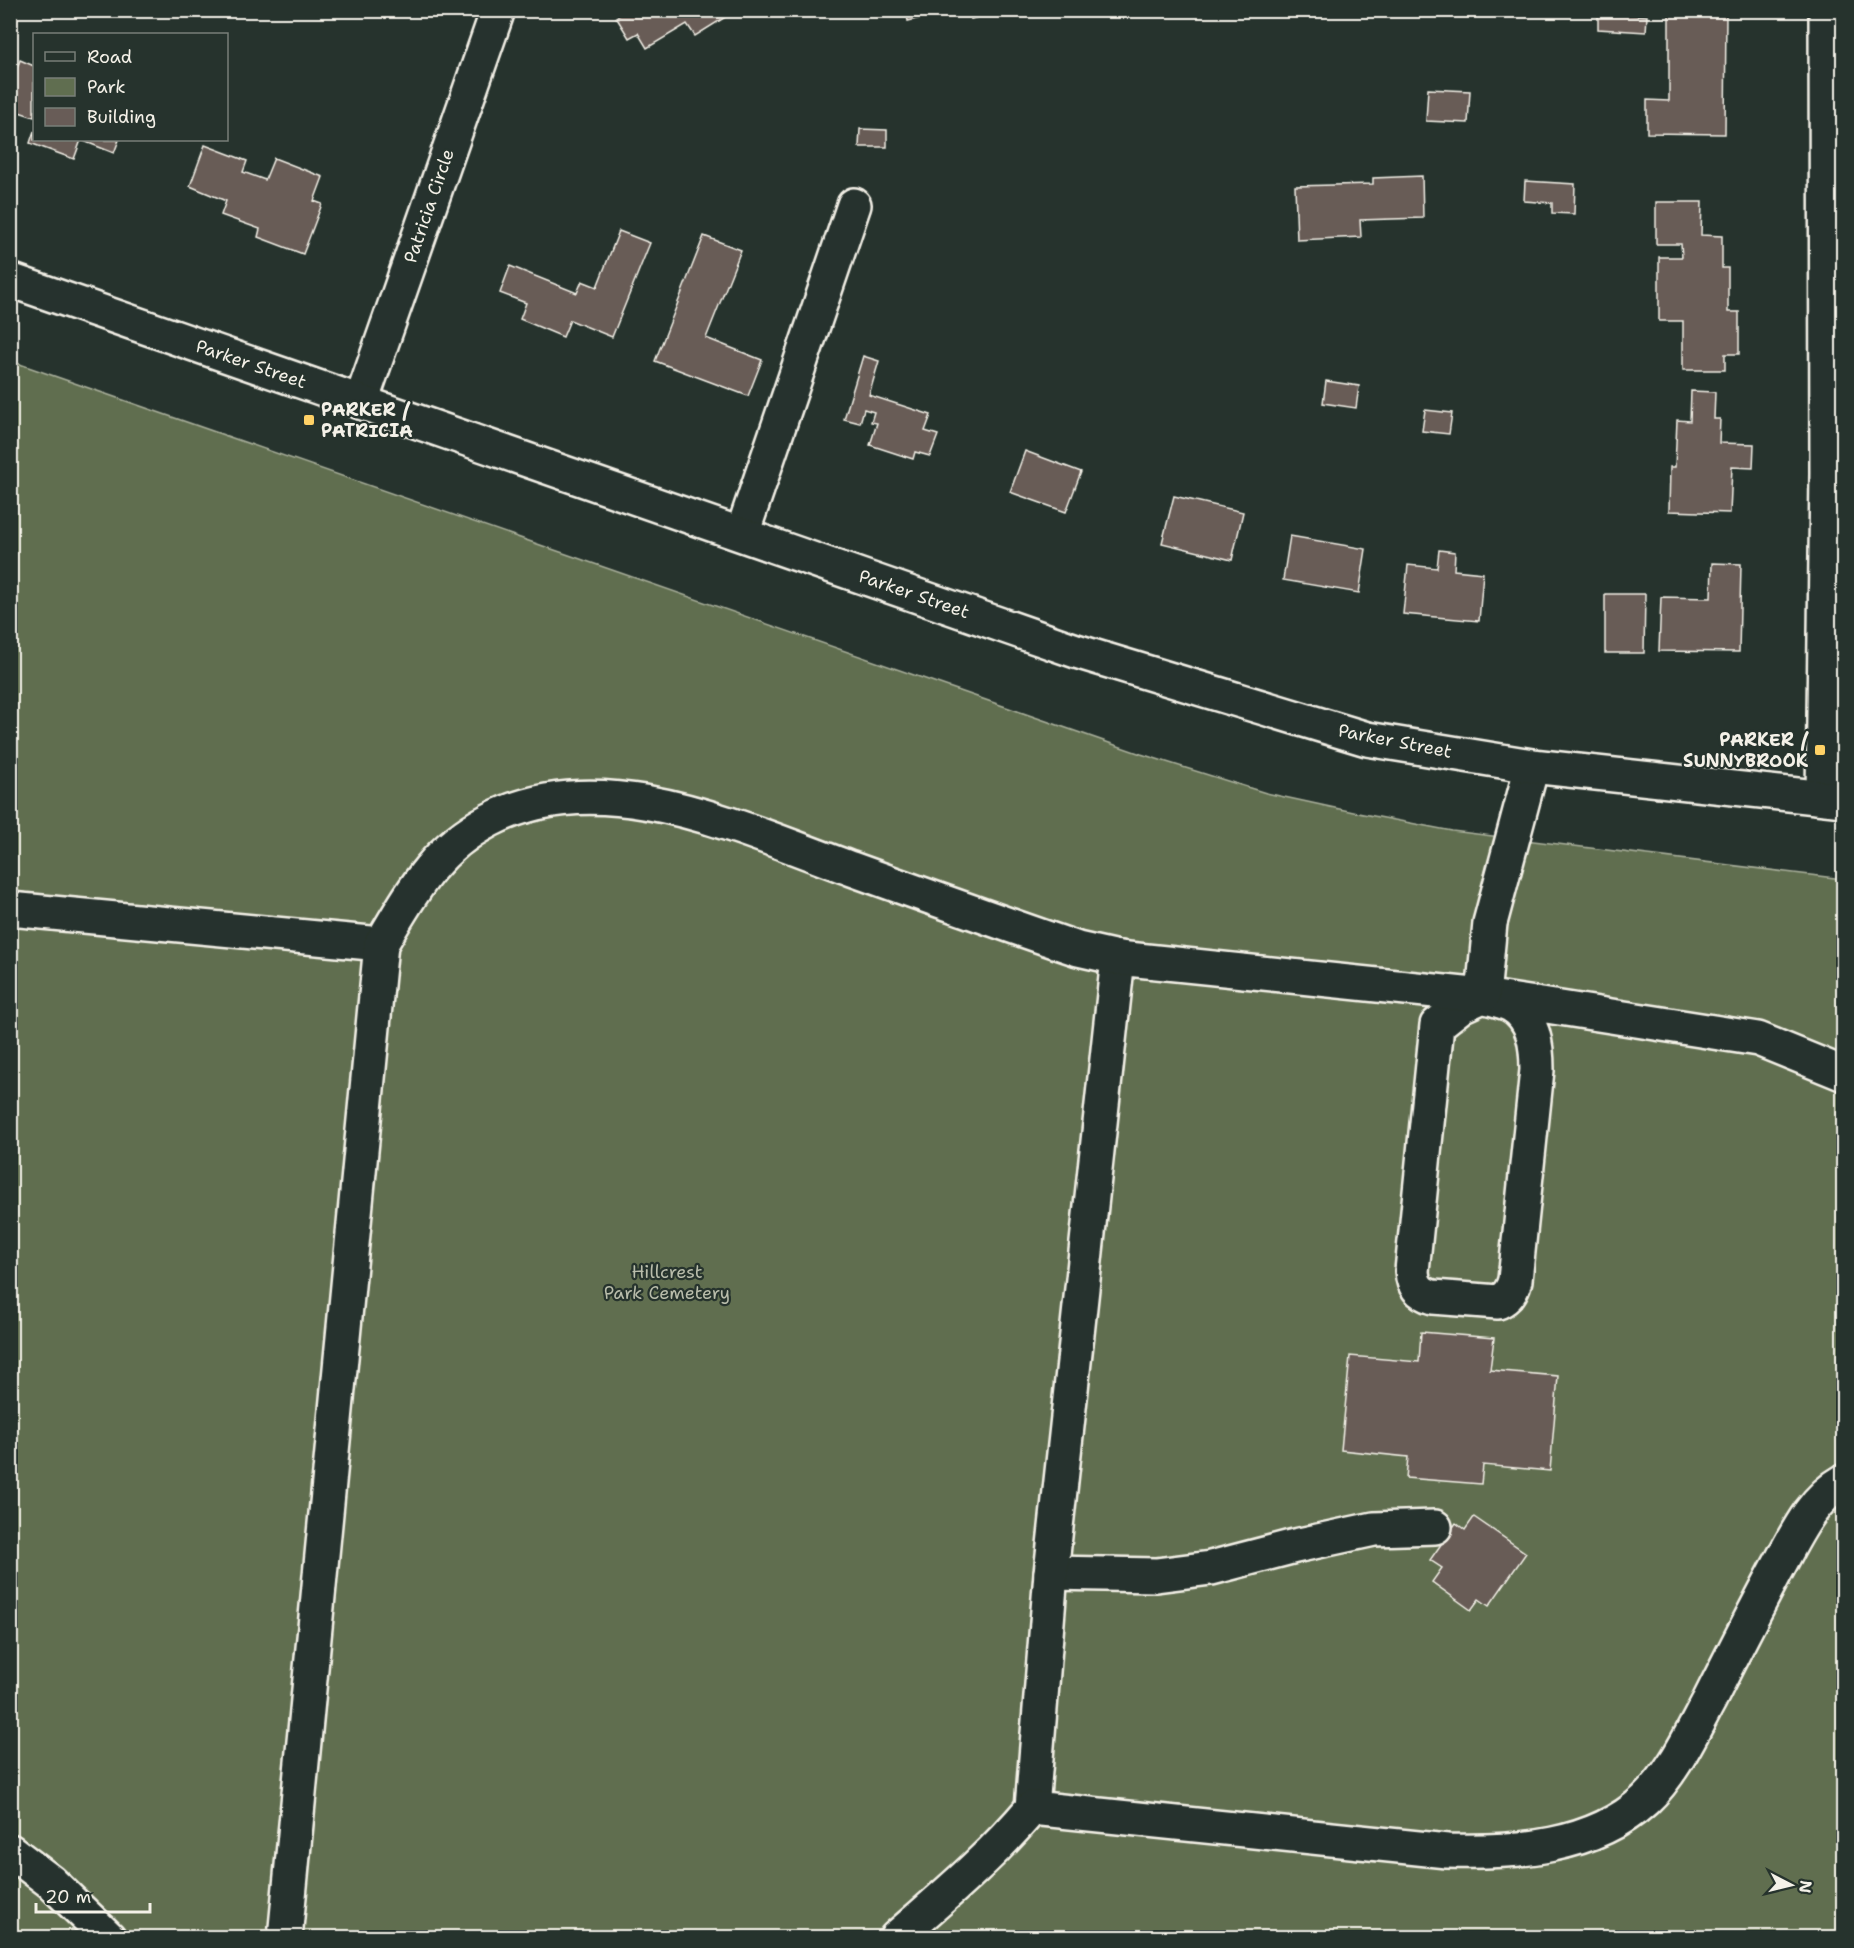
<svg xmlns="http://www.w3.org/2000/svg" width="1854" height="1948" font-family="'Shantell Sans',sans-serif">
  <rect width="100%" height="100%" fill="#26332d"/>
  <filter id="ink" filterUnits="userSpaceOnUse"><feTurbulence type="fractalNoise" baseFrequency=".0167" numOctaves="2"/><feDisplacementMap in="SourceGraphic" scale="12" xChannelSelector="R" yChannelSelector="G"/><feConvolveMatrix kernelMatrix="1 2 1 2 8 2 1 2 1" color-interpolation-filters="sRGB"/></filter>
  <g filter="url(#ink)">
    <!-- green -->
    <path fill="#606e50" stroke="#aab09c" stroke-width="1.5" d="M11,361L1141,754L1266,793L1358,813L1452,831L1843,879V1937L11,1938Z"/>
    <!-- building -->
    <g fill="#685c57" stroke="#f4f1e8" stroke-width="1.5">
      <path d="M628,10H731L732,13L695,36L687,24L647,48L638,33L629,38L616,17Z"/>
      <path d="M906,10H927L929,16L908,21Z"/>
      <path d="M969,10H1005L971,19Z"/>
      <path d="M1669,12L1726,13L1725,134L1647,133V100L1669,101Z"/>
      <path d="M1598,13L1647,16L1646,32L1598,29Z"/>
      <path d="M20,60L34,66V117L10,109V87Z"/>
      <path d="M1428,89L1470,91L1468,123L1426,121Z"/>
      <path d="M860,129L887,130V147H859Z"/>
      <path d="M34,131V140H119L114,153L81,140L74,159L30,143Z"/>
      <path d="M205,145L247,161L243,172L265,180L274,158L323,177L314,201L322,204L303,254L258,237L260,229L221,215L226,201L190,186Z"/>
      <path d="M1422,176L1423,218L1360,220L1361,237L1297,240L1295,186L1373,184V178Z"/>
      <path d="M1525,181L1575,184L1574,214L1552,213V203L1524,201Z"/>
      <path d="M1656,202H1702L1701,235L1722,236V268H1728V312H1739V354H1725V370H1683V321H1659V257H1682L1681,244H1656Z"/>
      <path d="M619,231L650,243L612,337L570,320L563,337L520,319L526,303L500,293L510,266L577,293L582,281L597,287Z"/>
      <path d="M704,236L741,250L706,338L762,360L748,396L655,361Z"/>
      <path d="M863,356L879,361L869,395L931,415L925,431L938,435L930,456L915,452L913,459L870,445L877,423L871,422L874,412L864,409L860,423L844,419Z"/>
      <path d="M1326,381L1359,386L1356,408L1323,403Z"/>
      <path d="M1691,391L1715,392L1714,419H1720L1719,443L1754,444L1753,468L1732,467L1730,513L1669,511L1670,467H1675L1677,420L1690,421Z"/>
      <path d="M1425,410L1452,413L1449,434L1422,431Z"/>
      <path d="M1025,451L1081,472L1066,512L1010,492Z"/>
      <path d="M1174,496L1243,512L1232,560L1162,543Z"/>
      <path d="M1290,536L1366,549L1359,593L1283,580Z"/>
      <path d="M1439,550L1455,552L1454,570L1483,573L1479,621L1403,614L1408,565L1437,568Z"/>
      <path d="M1712,563L1741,564L1739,652L1659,651L1661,597L1711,598Z"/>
      <path d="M1605,594H1645L1644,653H1605Z"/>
      <path d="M1421,1332L1494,1338L1490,1370L1558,1376L1550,1471L1483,1465L1481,1484L1406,1478L1408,1457L1341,1450L1350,1356L1419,1362Z"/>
      <path d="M1474,1517L1526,1553L1489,1606L1479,1599L1471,1610L1432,1582L1442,1568L1430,1560L1456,1523L1465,1530Z"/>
    </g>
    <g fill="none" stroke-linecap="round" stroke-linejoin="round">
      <!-- minor casing -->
      <g stroke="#f4f1e8" stroke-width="38">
        <g id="minor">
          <path d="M361,402L498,10"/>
          <path d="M742,534L854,205"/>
          <path d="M1823,797L1827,473L1826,10"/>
          <path d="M10,909L381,944"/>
          <path d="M1483,996C1492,999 1503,1001 1511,1005C1534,1018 1537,1046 1537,1070L1515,1280C1512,1291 1508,1297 1498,1302L1433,1297C1419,1293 1413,1286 1412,1271L1437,1025L1461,1006L1483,996L1758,1039L1844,1074"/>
          <path d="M1051,1573L1156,1575L1211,1568L1295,1546L1374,1529L1435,1527"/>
          <path d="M1032,1808L1051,1573L1118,958"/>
          <path d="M10,1851L51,1882L109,1938"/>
          <path d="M285,1938L381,944C412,892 434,849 490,820C603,761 743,830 852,869C927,896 1002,923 1078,949L1118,958L1483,996L1490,923L1532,766"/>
          <path d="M896,1938C944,1896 991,1857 1032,1808L1447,1851C1515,1853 1593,1848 1645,1800C1673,1774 1691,1734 1709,1701C1731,1657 1753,1614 1776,1571C1794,1539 1810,1500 1844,1481"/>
        </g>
      </g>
      <!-- major casing -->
      <g stroke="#f4f1e8" stroke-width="38">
        <path id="major" d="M10,280L1076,651L1367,739L1532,766L1844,800"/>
      </g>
      <!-- minor -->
      <use href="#minor" stroke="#26332d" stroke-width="33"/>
      <!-- major -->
      <use href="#major" stroke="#26332d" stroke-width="33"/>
    </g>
  </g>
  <!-- markers -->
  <g fill="#ffd166" stroke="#26332d" stroke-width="2">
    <rect x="303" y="414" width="12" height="12" rx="3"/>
    <rect x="1814" y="744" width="12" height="12" rx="3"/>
  </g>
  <g text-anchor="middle" stroke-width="4.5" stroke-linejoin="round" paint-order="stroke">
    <!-- street labels -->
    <g font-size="18" fill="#f4f1e8" stroke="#26332d">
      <text transform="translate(429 206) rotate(-71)" y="6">Patricia Circle</text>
      <text transform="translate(251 364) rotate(19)" y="6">Parker Street</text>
      <text transform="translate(914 594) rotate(19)" y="6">Parker Street</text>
      <text transform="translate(1395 741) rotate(11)" y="6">Parker Street</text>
    </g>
    <!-- poi labels -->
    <g font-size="18" font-weight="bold" fill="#f4f1e8" stroke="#26332d" text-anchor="start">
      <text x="321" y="416">PARKER /<tspan x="321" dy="21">PATRICIA</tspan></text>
      <text x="1808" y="746" text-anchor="end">PARKER /<tspan x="1808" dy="21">SUNNYBROOK</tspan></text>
    </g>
    <!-- park labels -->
    <g font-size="18" fill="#b9bdab" stroke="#26332d">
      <text x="667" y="1278">Hillcrest<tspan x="667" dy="21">Park Cemetery</tspan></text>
    </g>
  </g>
  <!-- margin -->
  <rect width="1854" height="1948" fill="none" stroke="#26332d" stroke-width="36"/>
  <rect x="18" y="18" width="1818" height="1912" fill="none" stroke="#f4f1e8" stroke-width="2" filter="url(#ink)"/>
  <!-- legend -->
  <rect x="33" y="33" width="195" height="108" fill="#26332d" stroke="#787f78" stroke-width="1.5"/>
  <rect x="45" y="52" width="30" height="9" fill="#26332d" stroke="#787f78" stroke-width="1.5"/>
  <text x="87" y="63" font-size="18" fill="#f4f1e8">Road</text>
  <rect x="45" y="78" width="30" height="18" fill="#606e50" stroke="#787f78" stroke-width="1.5"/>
  <text x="87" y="93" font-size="18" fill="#f4f1e8">Park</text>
  <rect x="45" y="108" width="30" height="18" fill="#685c57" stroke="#787f78" stroke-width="1.5"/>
  <text x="87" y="123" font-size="18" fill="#f4f1e8">Building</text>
  <!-- north arrow -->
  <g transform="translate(1791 1885) rotate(97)" stroke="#26332d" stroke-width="4.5" paint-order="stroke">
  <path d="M0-4.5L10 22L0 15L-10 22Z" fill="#f4f1e8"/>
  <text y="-9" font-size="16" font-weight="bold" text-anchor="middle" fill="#f4f1e8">N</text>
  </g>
  <!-- scale -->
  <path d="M36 1903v9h114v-9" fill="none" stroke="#f4f1e8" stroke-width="3"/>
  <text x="45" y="1903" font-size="18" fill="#f4f1e8" stroke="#26332d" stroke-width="4.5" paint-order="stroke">20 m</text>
</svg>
